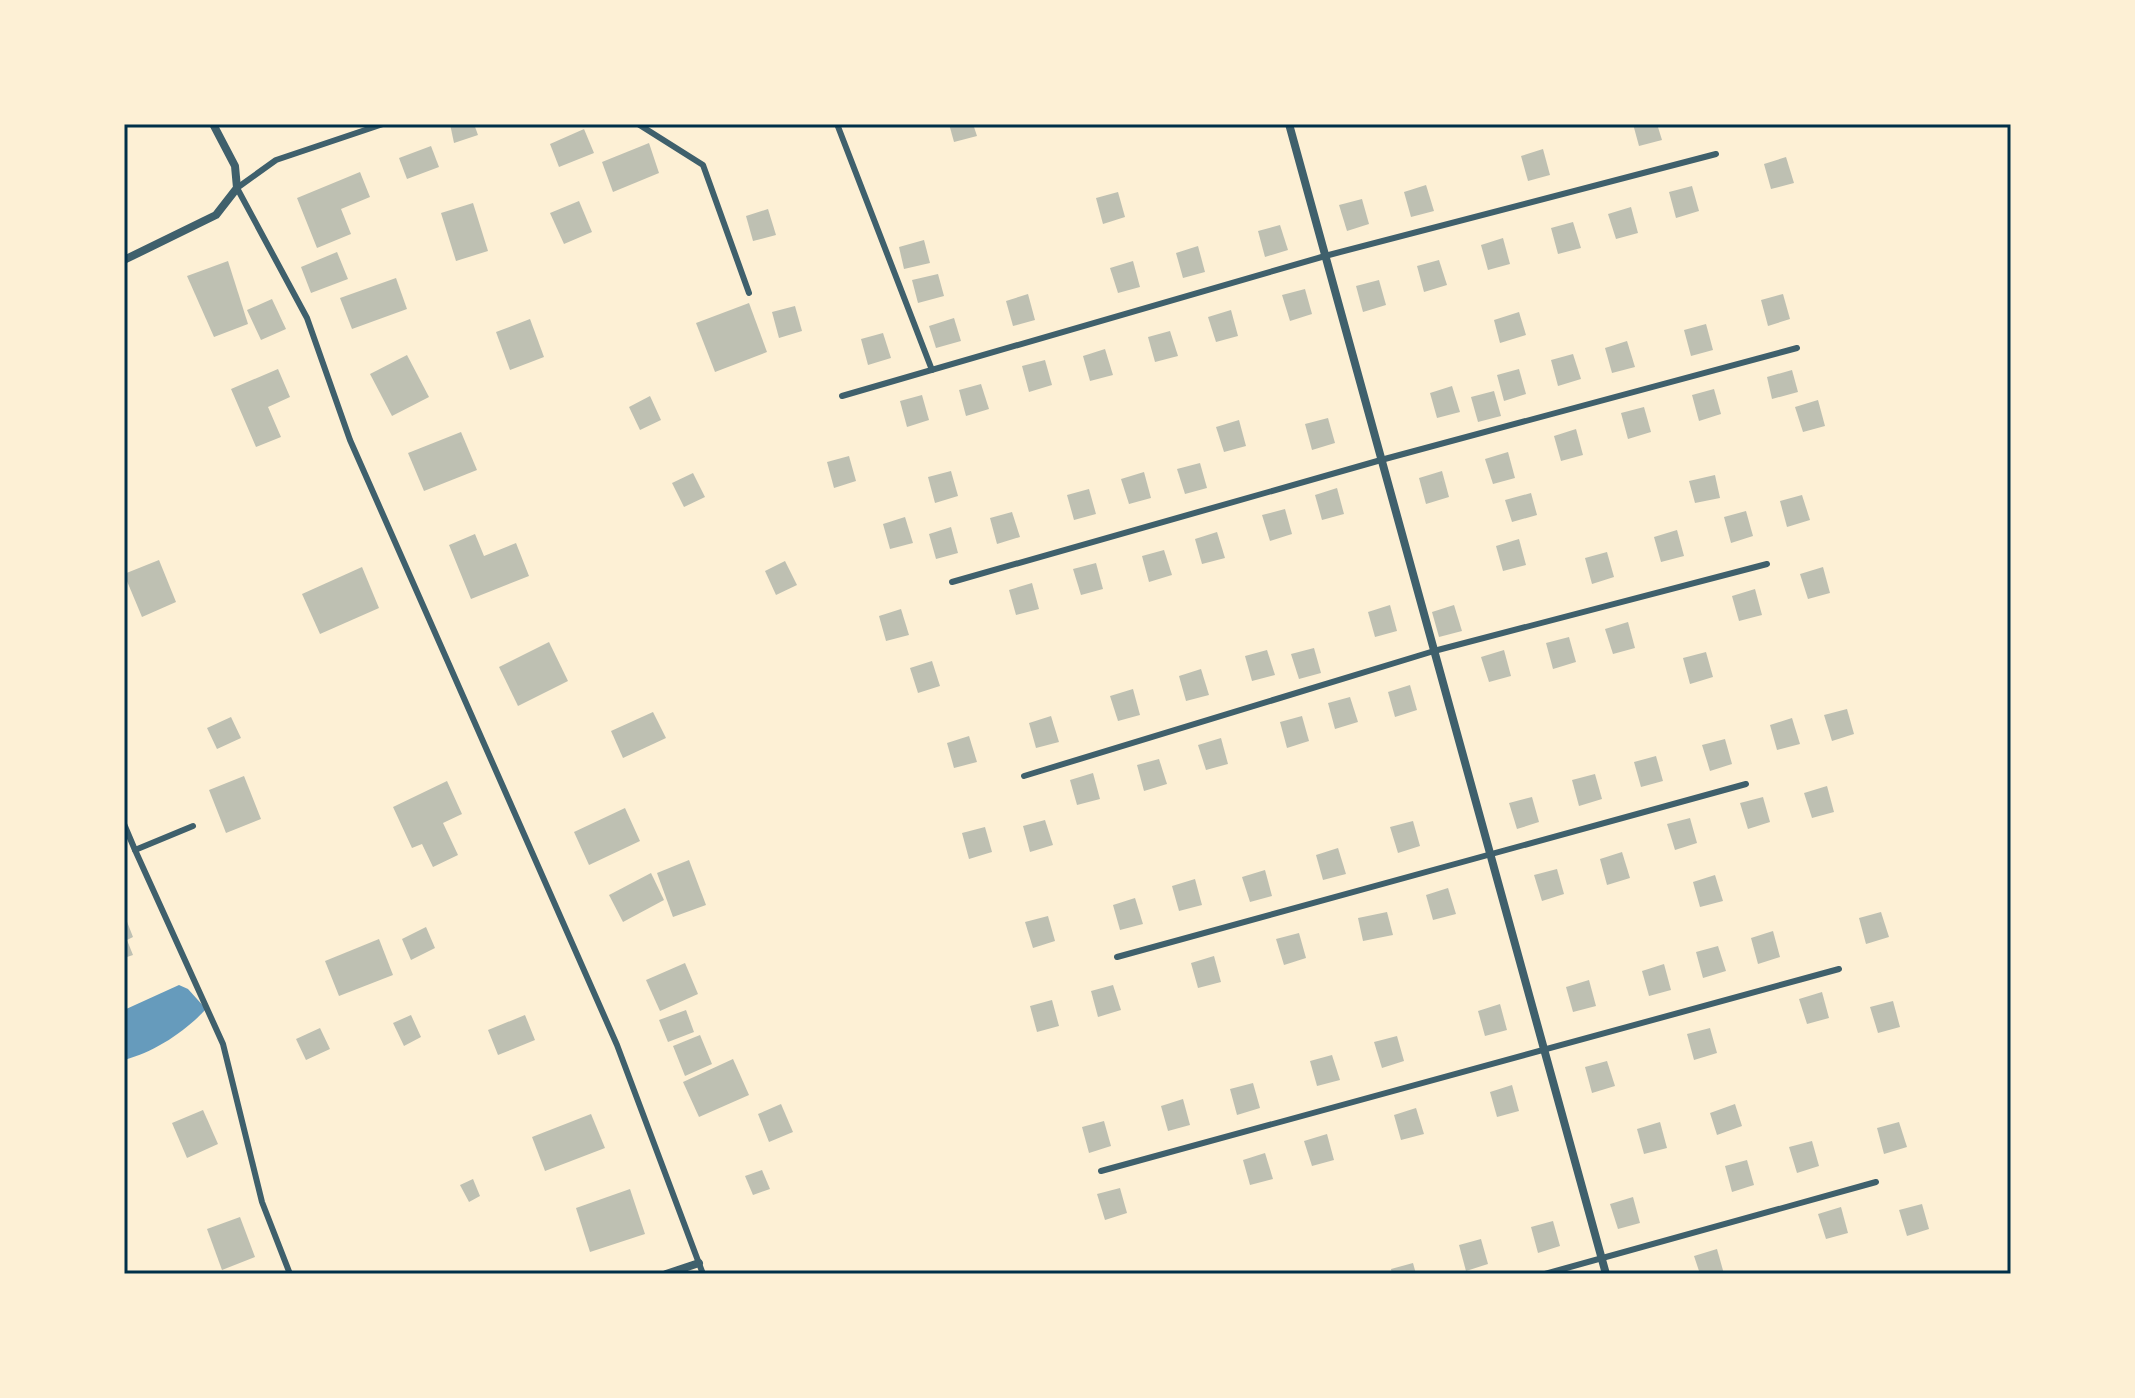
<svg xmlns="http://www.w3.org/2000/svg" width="2135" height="1398" font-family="'Crimson Pro',serif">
  <rect width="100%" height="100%" fill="#fdf0d5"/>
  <!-- water -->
  <path fill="#669bbc" d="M179,985L188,989L206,1009C185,1032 154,1052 124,1060V1010Z"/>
  <!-- building -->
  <g fill="#bec0b2">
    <path d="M450,124H474L478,135L454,143Z"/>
    <path d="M949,124H973L977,136L954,142Z"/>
    <path d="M1633,124H1657L1662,140L1639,146Z"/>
    <path d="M584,129L594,153L559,167L550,144Z"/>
    <path d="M649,143L659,173L613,192L602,162Z"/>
    <path d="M431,146L439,167L407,179L399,158Z"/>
    <path d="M1543,149L1550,175L1528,181L1521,156Z"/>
    <path d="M1786,157L1794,183L1771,189L1764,164Z"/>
    <path d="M360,172L370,197L341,209L351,234L317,248L297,198Z"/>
    <path d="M1426,185L1434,211L1411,217L1404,192Z"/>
    <path d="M1692,186L1699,211L1676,218L1669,192Z"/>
    <path d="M1118,192L1125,217L1103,224L1096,198Z"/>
    <path d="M1362,199L1369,224L1347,231L1339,205Z"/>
    <path d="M579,201L592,232L564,244L550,213Z"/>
    <path d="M473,203L488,251L456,261L441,213Z"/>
    <path d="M1631,207L1638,233L1616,239L1608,214Z"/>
    <path d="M768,209L776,235L753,241L746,216Z"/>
    <path d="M1573,222L1581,248L1558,254L1551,228Z"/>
    <path d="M1280,225L1288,250L1265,257L1258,231Z"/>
    <path d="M1503,238L1510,264L1488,270L1481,245Z"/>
    <path d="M924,240L930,263L904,269L899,247Z"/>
    <path d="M1198,246L1205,272L1183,278L1176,253Z"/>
    <path d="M337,252L348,279L311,293L301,267Z"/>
    <path d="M1439,260L1447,285L1424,292L1417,266Z"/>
    <path d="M228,261L248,324L214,337L187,276Z"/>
    <path d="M1133,261L1140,287L1118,293L1110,268Z"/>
    <path d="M938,274L944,296L918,303L912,280Z"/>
    <path d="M396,278L407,309L352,329L340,298Z"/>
    <path d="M1379,280L1386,305L1363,312L1356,286Z"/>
    <path d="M1305,289L1312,314L1290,321L1282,295Z"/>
    <path d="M1028,294L1035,320L1013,326L1006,301Z"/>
    <path d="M1783,294L1790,319L1768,326L1761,300Z"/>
    <path d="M272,299L286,329L261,340L247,310Z"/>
    <path d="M749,303L767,352L715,372L696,323Z"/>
    <path d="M795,306L802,331L779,338L772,312Z"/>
    <path d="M1231,310L1238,336L1216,342L1208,317Z"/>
    <path d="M1519,312L1526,335L1500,343L1494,320Z"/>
    <path d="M954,318L961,341L936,348L929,326Z"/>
    <path d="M530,319L544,357L510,370L496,332Z"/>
    <path d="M1706,324L1713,350L1691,356L1684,330Z"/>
    <path d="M1170,331L1178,356L1155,362L1148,337Z"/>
    <path d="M883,333L891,358L868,365L861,339Z"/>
    <path d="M1627,341L1635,367L1612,373L1605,348Z"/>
    <path d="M1105,349L1113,375L1090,381L1083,356Z"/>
    <path d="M1573,354L1581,379L1558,386L1551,360Z"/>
    <path d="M407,355L429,397L392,416L370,374Z"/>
    <path d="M1045,360L1052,385L1029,392L1022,366Z"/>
    <path d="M278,369L290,397L268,407L281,437L256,447L231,389Z"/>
    <path d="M1519,369L1526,394L1504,401L1497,375Z"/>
    <path d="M1792,370L1798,392L1772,399L1767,377Z"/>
    <path d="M981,384L989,409L966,416L959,390Z"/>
    <path d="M1452,386L1460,412L1437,418L1430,393Z"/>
    <path d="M1714,389L1721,414L1699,421L1692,395Z"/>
    <path d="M1494,391L1501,416L1478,422L1471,397Z"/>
    <path d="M922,395L929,420L907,427L900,401Z"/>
    <path d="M650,396L661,420L640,430L629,407Z"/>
    <path d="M1818,400L1825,426L1803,432L1795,407Z"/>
    <path d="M1644,407L1651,432L1628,439L1621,413Z"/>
    <path d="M1328,418L1335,443L1312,450L1305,424Z"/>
    <path d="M1239,420L1246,446L1224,452L1216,427Z"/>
    <path d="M1576,429L1583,455L1561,461L1554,436Z"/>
    <path d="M461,432L477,470L424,491L408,453Z"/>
    <path d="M1508,452L1515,478L1493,484L1485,459Z"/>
    <path d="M849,456L856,481L834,488L827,462Z"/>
    <path d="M1200,463L1207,488L1185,494L1177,469Z"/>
    <path d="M951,471L958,496L935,503L928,477Z"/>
    <path d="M1442,471L1449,497L1426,504L1419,478Z"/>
    <path d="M1144,472L1151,498L1129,504L1121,479Z"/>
    <path d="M693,473L705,497L684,507L672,483Z"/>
    <path d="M1715,475L1720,498L1695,503L1689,481Z"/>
    <path d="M1337,488L1344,514L1322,520L1315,495Z"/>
    <path d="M1089,489L1096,514L1074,520L1067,495Z"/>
    <path d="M1531,493L1537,515L1512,522L1505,500Z"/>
    <path d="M1802,495L1810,520L1787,527L1780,501Z"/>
    <path d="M1285,509L1292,534L1270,541L1262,515Z"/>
    <path d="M1746,511L1753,536L1731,543L1724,517Z"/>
    <path d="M1012,512L1020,537L997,544L990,518Z"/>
    <path d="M905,517L913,543L890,549L883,524Z"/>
    <path d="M951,527L958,553L936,559L929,534Z"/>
    <path d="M1677,530L1684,556L1661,562L1654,537Z"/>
    <path d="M1217,532L1225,558L1202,564L1195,539Z"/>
    <path d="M475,534L484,556L516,543L529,576L471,599L449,545Z"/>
    <path d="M1519,539L1526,565L1503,571L1496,546Z"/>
    <path d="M1164,550L1172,575L1149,582L1142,556Z"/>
    <path d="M1607,552L1614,577L1592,584L1585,558Z"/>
    <path d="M159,560L176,602L142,617L124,574Z"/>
    <path d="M785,561L797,585L776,595L765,571Z"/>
    <path d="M1096,563L1103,589L1081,595L1073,569Z"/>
    <path d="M362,567L379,608L320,634L302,594Z"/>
    <path d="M1823,567L1830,593L1808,599L1800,574Z"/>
    <path d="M1032,583L1039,609L1016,615L1009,590Z"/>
    <path d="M1755,589L1762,615L1739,621L1732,596Z"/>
    <path d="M1390,605L1397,631L1375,637L1368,612Z"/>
    <path d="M1454,605L1462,631L1439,637L1432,612Z"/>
    <path d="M901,609L909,635L886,641L879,616Z"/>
    <path d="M1628,622L1635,648L1613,654L1605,629Z"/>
    <path d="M1569,637L1576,662L1553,669L1546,643Z"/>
    <path d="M549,642L568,681L518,706L499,667Z"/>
    <path d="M1314,648L1321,673L1299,679L1291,654Z"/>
    <path d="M1267,650L1275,675L1252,681L1245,656Z"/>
    <path d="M1504,650L1511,676L1489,682L1481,657Z"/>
    <path d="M1706,652L1713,677L1690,684L1683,658Z"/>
    <path d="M932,661L940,686L918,693L910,668Z"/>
    <path d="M1201,669L1209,695L1186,701L1179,676Z"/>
    <path d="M1410,685L1417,710L1395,717L1388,692Z"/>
    <path d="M1133,689L1140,715L1118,721L1110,696Z"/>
    <path d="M1350,697L1358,722L1335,729L1328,703Z"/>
    <path d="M1847,709L1854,734L1832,741L1824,715Z"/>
    <path d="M653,712L666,738L623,758L611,731Z"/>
    <path d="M1051,716L1059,742L1036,748L1029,723Z"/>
    <path d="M1302,716L1309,741L1287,748L1280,722Z"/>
    <path d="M231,717L241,738L217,749L207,728Z"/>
    <path d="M1792,718L1800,744L1777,750L1770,725Z"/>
    <path d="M969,736L977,762L954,768L947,743Z"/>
    <path d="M1221,738L1228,764L1206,770L1198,745Z"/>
    <path d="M1725,739L1732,764L1710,771L1702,745Z"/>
    <path d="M1656,756L1663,781L1641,787L1634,762Z"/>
    <path d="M1159,759L1167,784L1144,791L1137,765Z"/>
    <path d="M1093,773L1100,799L1077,805L1070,780Z"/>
    <path d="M1595,774L1602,799L1579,806L1572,780Z"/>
    <path d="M244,776L261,819L226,833L209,790Z"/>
    <path d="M447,781L462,814L443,823L458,855L433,867L422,844L412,848L393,807Z"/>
    <path d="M1827,786L1834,812L1812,818L1804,793Z"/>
    <path d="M1532,797L1539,822L1517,829L1509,803Z"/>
    <path d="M1763,797L1770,822L1748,829L1740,803Z"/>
    <path d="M625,808L640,841L589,865L574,832Z"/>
    <path d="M1690,818L1697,843L1675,850L1667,824Z"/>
    <path d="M1045,820L1053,845L1030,852L1023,826Z"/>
    <path d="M1413,821L1420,846L1398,853L1390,827Z"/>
    <path d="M985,827L992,852L969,859L962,833Z"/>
    <path d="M1338,848L1346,874L1323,880L1316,855Z"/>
    <path d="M1622,852L1630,878L1607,885L1600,859Z"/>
    <path d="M689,860L706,905L673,917L657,873Z"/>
    <path d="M1557,869L1564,894L1542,901L1534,875Z"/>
    <path d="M1265,870L1272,896L1250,902L1242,877Z"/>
    <path d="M651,873L664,900L623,922L609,895Z"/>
    <path d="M1715,875L1723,901L1700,907L1693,882Z"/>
    <path d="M1195,879L1202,905L1179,911L1172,886Z"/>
    <path d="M1448,888L1456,914L1433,920L1426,895Z"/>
    <path d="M1135,898L1143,924L1120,930L1113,905Z"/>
    <path d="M1387,912L1393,935L1363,941L1358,918Z"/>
    <path d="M1881,912L1889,937L1866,944L1859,918Z"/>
    <path d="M124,914L133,937L127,940L133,955L124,958Z"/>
    <path d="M1048,916L1055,941L1033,948L1025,922Z"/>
    <path d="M426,927L435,948L411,960L402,939Z"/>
    <path d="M1773,931L1780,957L1758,964L1751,938Z"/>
    <path d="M1299,933L1306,958L1284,965L1276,939Z"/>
    <path d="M379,939L393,975L339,996L325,961Z"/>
    <path d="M1718,946L1726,971L1703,978L1696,952Z"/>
    <path d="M1214,956L1221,982L1198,988L1191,963Z"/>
    <path d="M685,963L698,994L660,1011L646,980Z"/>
    <path d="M1664,964L1671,990L1649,996L1642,971Z"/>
    <path d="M1589,980L1596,1006L1573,1012L1566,987Z"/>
    <path d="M1113,985L1121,1010L1098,1017L1091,991Z"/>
    <path d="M1822,992L1829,1018L1807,1024L1799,999Z"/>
    <path d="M1052,1000L1059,1026L1037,1032L1030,1006Z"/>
    <path d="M1893,1001L1900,1027L1878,1033L1870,1007Z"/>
    <path d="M1500,1004L1507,1030L1485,1036L1478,1011Z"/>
    <path d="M686,1010L694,1032L668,1042L659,1020Z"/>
    <path d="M411,1015L421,1037L404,1046L393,1023Z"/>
    <path d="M525,1015L535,1040L498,1055L488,1030Z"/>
    <path d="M320,1028L330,1049L306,1060L296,1039Z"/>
    <path d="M1710,1028L1717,1053L1694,1060L1687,1034Z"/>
    <path d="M700,1035L712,1064L685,1076L673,1046Z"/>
    <path d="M1397,1036L1404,1061L1382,1068L1374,1042Z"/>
    <path d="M1332,1055L1340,1080L1317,1086L1310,1061Z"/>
    <path d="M733,1059L749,1095L699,1117L683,1082Z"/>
    <path d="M1607,1061L1615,1086L1592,1093L1585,1067Z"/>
    <path d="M1253,1083L1260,1108L1237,1115L1230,1089Z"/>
    <path d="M1512,1085L1519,1111L1497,1117L1490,1092Z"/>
    <path d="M1183,1099L1190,1125L1168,1131L1161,1106Z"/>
    <path d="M781,1104L793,1132L769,1142L758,1114Z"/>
    <path d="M1735,1104L1742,1126L1717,1135L1710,1113Z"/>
    <path d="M1416,1108L1424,1134L1401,1140L1394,1115Z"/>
    <path d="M203,1110L218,1144L187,1158L172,1123Z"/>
    <path d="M591,1114L605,1148L545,1171L532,1137Z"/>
    <path d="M1104,1121L1111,1146L1089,1153L1082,1127Z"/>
    <path d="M1660,1122L1667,1148L1644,1154L1637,1129Z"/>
    <path d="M1899,1122L1907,1147L1884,1154L1877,1128Z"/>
    <path d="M1327,1134L1334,1160L1312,1166L1304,1141Z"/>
    <path d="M1812,1141L1819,1166L1797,1173L1789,1147Z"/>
    <path d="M1265,1153L1273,1179L1250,1185L1243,1160Z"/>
    <path d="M1747,1160L1754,1185L1732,1192L1725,1166Z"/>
    <path d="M762,1170L770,1189L753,1195L745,1176Z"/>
    <path d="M473,1179L480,1196L469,1202L460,1185Z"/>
    <path d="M1120,1188L1127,1213L1105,1220L1097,1194Z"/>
    <path d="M630,1189L645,1234L590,1252L576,1208Z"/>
    <path d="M1633,1197L1640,1223L1618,1229L1610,1204Z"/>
    <path d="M1922,1204L1929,1229L1907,1236L1899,1210Z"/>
    <path d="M1841,1207L1848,1233L1826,1239L1818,1214Z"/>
    <path d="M240,1217L255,1257L222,1270L207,1229Z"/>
    <path d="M1553,1221L1560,1246L1538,1253L1531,1227Z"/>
    <path d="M1481,1239L1488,1264L1466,1271L1459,1245Z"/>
    <path d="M1717,1249L1724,1274H1700L1694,1256Z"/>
    <path d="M1413,1263L1416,1274H1392L1391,1269Z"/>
  </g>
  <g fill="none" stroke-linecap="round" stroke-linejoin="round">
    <!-- service -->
    <g stroke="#3f606c" stroke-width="6">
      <path d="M383,124L276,160L237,188L307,318L350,440L617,1045L703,1274"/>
      <path d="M638,124L703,165L749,293"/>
      <path d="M837,124L932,370"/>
      <path d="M842,396L1325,256L1716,154"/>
      <path d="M952,582L1381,460L1797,348"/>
      <path d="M1024,776L1434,651L1767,564"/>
      <path d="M124,824L135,850L193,826"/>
      <path d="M135,850L223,1044L262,1202L290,1274"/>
      <path d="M1117,957L1746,784"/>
      <path d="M1101,1171L1839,969"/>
      <path d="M1545,1274L1876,1182"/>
    </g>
    <!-- minor -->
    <g stroke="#3f606c" stroke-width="8">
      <path d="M1289,124L1606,1274"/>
      <path d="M124,260L216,215L237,188L235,166L213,124"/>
      <path d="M666,1274L699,1263"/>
    </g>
  </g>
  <!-- border -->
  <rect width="2135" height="1398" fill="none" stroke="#fdf0d5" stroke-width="252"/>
  <rect x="126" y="126" width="1883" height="1146" fill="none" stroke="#003049" stroke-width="3"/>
</svg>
